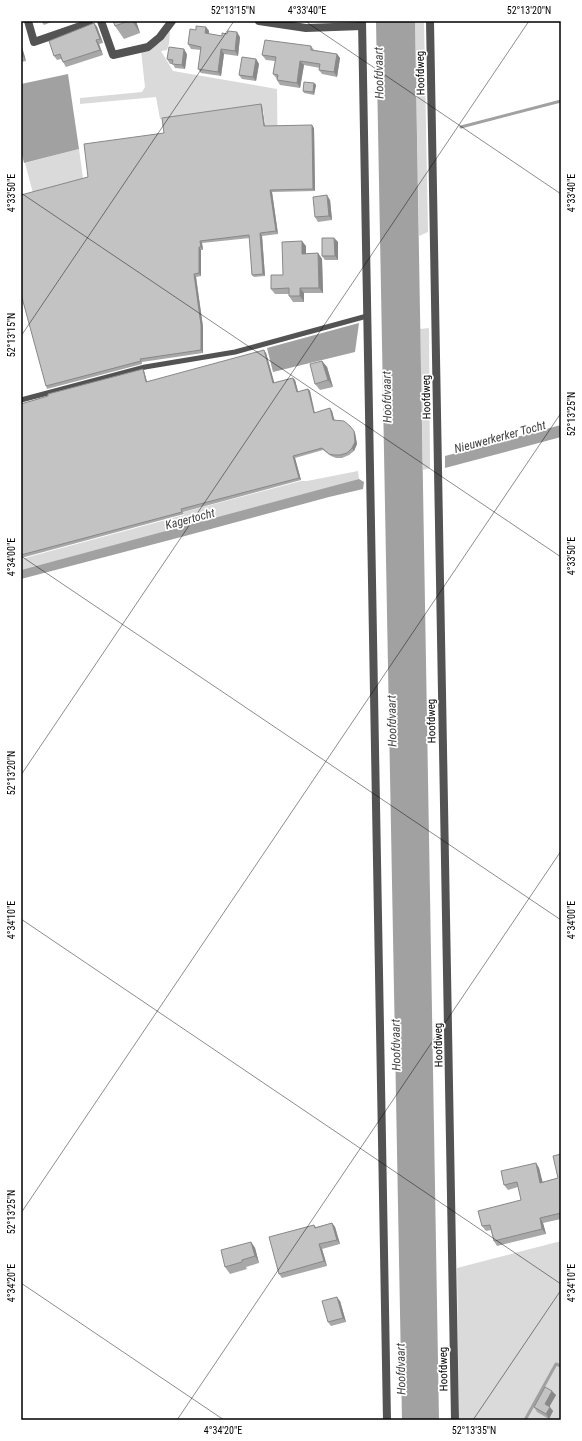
<svg xmlns="http://www.w3.org/2000/svg" width="582" height="1441" font-family="'Roboto Condensed',sans-serif">
  <rect width="100%" height="100%" fill="#fff"/>
  <!-- green -->
  <g fill="#dadada">
    <path d="M415,21H424L428,232L419,236Z"/>
    <path d="M170,31L169,44L167,50L161,51L173,71L277,89L278,181L272,183L263,109L160,119L156,97L80,104V98L142,92L145,87L141,51L160,43Z"/>
    <path d="M79,149L84,185L34,197L25,163Z"/>
    <path d="M429,328L430,468L423,470L420,329Z"/>
    <path d="M358,471L359,479L325,489L21,570V559L184,515V512L301,481H307Z"/>
    <path d="M561,1241V1420H459L457,1268Z"/>
  </g>
  <!-- water -->
  <g fill="#a1a1a1">
    <path d="M376,21H415L439,1420H402Z"/>
    <path d="M68,74L79,149L24,163L21,150V84Z"/>
    <path d="M359,323L355,352L273,372L267,348Z"/>
    <path d="M561,425V437L445,468V456Z"/>
    <path d="M359,479L364,482L363,489L329,497L185,536L21,579V570Z"/>
  </g>
  <g fill="none" stroke-linecap="round" stroke-linejoin="round">
    <!-- stream -->
    <g stroke="#a1a1a1" stroke-width="3">
      <path d="M461,127L561,101"/>
      <path d="M525,1420L556,1364L561,1366"/>
    </g>
    <!-- service -->
    <path stroke="#535353" stroke-width="5" d="M21,400L145,367L235,352L367,316"/>
    <!-- minor -->
    <g stroke="#535353" stroke-width="8">
      <path d="M28,21L34,42L89,23"/>
      <path d="M101,21L113,55L148,47L160,37L172,21"/>
      <path d="M259,21L306,28L362,26"/>
      <path d="M430,21L455,1420"/>
    </g>
    <!-- tertiary -->
    <path stroke="#535353" stroke-width="8" d="M362,21L387,1420"/>
  </g>
  <!-- wall -->
  <g fill="#a8a8a8">
    <path d="M41,21H54L44,25Z"/>
    <path d="M113,21H136L140,33L124,39L115,26Z"/>
    <path d="M94,23L97,27L103,43L99,44L103,55L66,67L63,62L61,59L57,60L54,56Z"/>
    <path d="M206,27L209,31V34L222,36L240,37L238,56L224,54L221,76L201,73L198,69L201,50L191,49L188,44L196,30Z"/>
    <path d="M21,45L22,47L26,61L21,62Z"/>
    <path d="M311,46L314,50L337,54L340,58L337,77L322,74L319,70L320,68L304,65L300,88L280,85L277,80V79L273,74L275,61L266,60L262,55Z"/>
    <path d="M187,54L185,69L175,68L173,64H170L167,59Z"/>
    <path d="M256,59L259,64L256,81L242,79L239,75Z"/>
    <path d="M314,83L316,85L314,95L304,93L303,91Z"/>
    <path d="M261,104L262,106L265,126L314,128L315,191L272,192L278,234L262,236L265,276L254,277L252,275L250,238L202,243L203,250H201V276L196,277L203,327V353L142,362V364L47,389L46,386L88,177L164,133Z"/>
    <path d="M330,200L332,220L318,222L315,217Z"/>
    <path d="M334,238L338,242V260H325L322,256Z"/>
    <path d="M306,246V254L318,253L322,259L323,293H304V302H293L289,296V294H275L271,289L283,275Z"/>
    <path d="M266,353L274,383L293,378L295,380L298,392L308,389L310,391L315,413L332,411L334,420L350,426L355,433L357,444L354,451L349,455L342,458H336L331,456L323,450L295,458L301,480L183,512L184,514L21,558V404L144,371L147,382Z"/>
    <path d="M322,361L327,367L333,387L320,390L315,384Z"/>
    <path d="M561,1154V1219L543,1223L546,1234L497,1246L494,1241L491,1230L486,1231L482,1226L521,1200L518,1187L508,1190L504,1185L536,1163L539,1168L542,1182L558,1178Z"/>
    <path d="M332,1223L335,1227L340,1244L322,1249L327,1266L282,1278L279,1274L314,1225L316,1227Z"/>
    <path d="M251,1242L255,1248L259,1263L246,1267L247,1269L230,1274L225,1267Z"/>
    <path d="M340,1301L346,1322L331,1326L328,1322Z"/>
    <path d="M556,1395L549,1407L553,1411L549,1419L537,1412L534,1407Z"/>
  </g>
  <!-- shaded-wall -->
  <g fill="#888">
    <path d="M132,21H136L140,33Z"/>
    <path d="M94,23L97,27L103,43L100,39Z"/>
    <path d="M206,27L209,31L208,38L205,33Z"/>
    <path d="M237,32L240,37L238,56L235,51Z"/>
    <path d="M96,40L99,44L103,55L100,50Z"/>
    <path d="M21,45L22,47L26,61L23,56L21,49Z"/>
    <path d="M184,49L187,54L185,69L182,65Z"/>
    <path d="M221,49L224,54L221,76L218,72Z"/>
    <path d="M337,54L340,58L337,77L334,72Z"/>
    <path d="M256,59L259,64L256,81L253,77Z"/>
    <path d="M300,61L304,65L300,88L297,83Z"/>
    <path d="M314,83L316,85L314,95L313,92Z"/>
    <path d="M261,104L262,106L265,129L264,126Z"/>
    <path d="M312,125L314,128L315,191L313,189Z"/>
    <path d="M270,190L272,192L278,234L276,231Z"/>
    <path d="M327,195L330,200L332,220L329,216Z"/>
    <path d="M260,233L262,236L265,276L263,274Z"/>
    <path d="M334,238L338,242V260L335,256Z"/>
    <path d="M200,241L202,243L203,250L201,247Z"/>
    <path d="M302,241L306,246V259L302,254Z"/>
    <path d="M199,247L201,250V276L199,273Z"/>
    <path d="M318,253L322,259L323,293L319,288Z"/>
    <path d="M194,274L196,277L203,327V353L201,350Z"/>
    <path d="M300,288L304,293V302L300,296Z"/>
    <path d="M264,350L266,353L275,385L273,383Z"/>
    <path d="M322,361L327,367L333,387L328,380Z"/>
    <path d="M143,369L144,371L148,385L146,382Z"/>
    <path d="M293,378L295,380L299,395L297,392Z"/>
    <path d="M308,389L310,391L315,416L314,413Z"/>
    <path d="M330,408L332,411L335,422L333,420Z"/>
    <path d="M354,431L355,433L357,444L354,451L352,448Z"/>
    <path d="M293,456L295,458L301,480L299,478Z"/>
    <path d="M536,1163L539,1168L544,1187L540,1183Z"/>
    <path d="M540,1218L543,1223L546,1234L542,1229Z"/>
    <path d="M332,1223L335,1227L340,1244L337,1240Z"/>
    <path d="M251,1242L255,1248L259,1263L255,1256Z"/>
    <path d="M319,1244L322,1249L327,1266L324,1261Z"/>
    <path d="M337,1297L340,1301L346,1322L343,1318Z"/>
    <path d="M552,1391L556,1395L548,1409L545,1404Z"/>
    <path d="M550,1407L553,1411L549,1419L546,1414Z"/>
  </g>
  <!-- building -->
  <g fill="#c3c3c3" stroke="#888">
    <path d="M113,21H129L115,26Z"/>
    <path d="M94,23L100,39L96,40L100,50L63,62L60,54L54,56L49,41Z"/>
    <path d="M196,26L206,27L205,33L222,36V33L227,34L228,31L237,32L235,51L221,49L218,72L198,69L201,47L188,44L190,29L196,30Z"/>
    <path d="M265,40L311,46V50L337,54L334,72L319,70L320,64L300,61L297,83L277,80L278,75L273,74L276,57L262,55Z"/>
    <path d="M169,47L184,49L182,65L172,64L173,60L167,59Z"/>
    <path d="M21,49L23,56L21,57Z"/>
    <path d="M242,57L256,59L253,77L239,75Z"/>
    <path d="M304,82L314,83L313,92L303,91Z"/>
    <path d="M261,104L264,126L312,125L313,189L270,190L276,231L260,233L263,274L252,275L249,235L200,241L201,247H199V273L194,274L201,325V350L140,359L141,361L46,386L21,294V195L88,177L84,144L164,133L162,118Z"/>
    <path d="M327,195L329,216L315,217L313,197Z"/>
    <path d="M322,238H334L335,256H322Z"/>
    <path d="M302,241V254L318,253L319,288H300V296H289V288L271,289V275H283L282,242Z"/>
    <path d="M264,350L273,383L293,378L297,392L308,389L314,413L330,408L333,420L344,421L350,426L354,431L355,442L352,448L347,453L340,455H334L329,454L322,448L293,456L299,478L181,509L182,512L21,555V404L48,396V394L143,369L146,382Z"/>
    <path d="M322,361L328,380L315,384L310,364Z"/>
    <path d="M561,1154V1213L540,1218L542,1229L494,1241L490,1225L482,1226L478,1211L521,1200L517,1182L504,1185L501,1171L536,1163L540,1183L558,1178L553,1156Z"/>
    <path d="M332,1223L337,1240L319,1244L324,1261L279,1274L269,1237L314,1225L315,1228Z"/>
    <path d="M251,1242L255,1256L242,1260V1262L225,1267L221,1250Z"/>
    <path d="M337,1297L343,1318L328,1322L322,1301Z"/>
    <path d="M545,1387L552,1391L545,1404L550,1407L546,1414L534,1407Z"/>
  </g>
  <!-- ticks -->
  <path fill="none" stroke="#000" stroke-width="1" stroke-opacity="0.45" d="M305,21L561,194M21,193L561,557M21,336L234,21M21,556L561,920M21,775L529,21M21,919L561,1284M21,1213L561,413M21,1283L224,1420M177,1420L561,851M473,1420L561,1290"/>
  <g text-anchor="middle" stroke-width="3.5" stroke-linejoin="round" paint-order="stroke">
    <!-- street labels -->
    <g font-size="11" fill="#000" stroke="#fff">
      <text transform="translate(420 73) rotate(-91)" y="4">Hoofdweg</text>
      <text transform="translate(426 397) rotate(-91)" y="4">Hoofdweg</text>
      <text transform="translate(431 721) rotate(-91)" y="4">Hoofdweg</text>
      <text transform="translate(438 1045) rotate(-91)" y="4">Hoofdweg</text>
      <text transform="translate(443 1369) rotate(-91)" y="4">Hoofdweg</text>
    </g>
    <!-- water labels -->
    <g font-size="12" font-style="italic" fill="#424242" stroke="#fff">
      <text transform="translate(379 73) rotate(-91)" y="4">Hoofdvaart</text>
      <text transform="translate(387 397) rotate(-91)" y="4">Hoofdvaart</text>
      <text transform="translate(500 437) rotate(-15)" y="4">Nieuwerkerker Tocht</text>
      <text transform="translate(190 519) rotate(-15)" y="4">Kagertocht</text>
      <text transform="translate(392 721) rotate(-91)" y="4">Hoofdvaart</text>
      <text transform="translate(396 1045) rotate(-91)" y="4">Hoofdvaart</text>
      <text transform="translate(401 1369) rotate(-91)" y="4">Hoofdvaart</text>
    </g>
  </g>
  <!-- border -->
  <rect width="582" height="1441" fill="none" stroke="#ffffff" stroke-width="44"/>
  <rect x="22" y="22" width="538" height="1397" fill="none" stroke="#000" stroke-width="1.5"/>
  <g font-size="10" text-anchor="middle" fill="#000">
    <text x="233" y="14">52°13'15"N</text>
    <text x="307" y="14">4°33'40"E</text>
    <text x="529" y="14">52°13'20"N</text>
    <text transform="translate(571 193) rotate(-90)" y="4">4°33'40"E</text>
    <text transform="translate(11 193) rotate(-90)" y="4">4°33'50"E</text>
    <text transform="translate(11 335) rotate(-90)" y="4">52°13'15"N</text>
    <text transform="translate(571 414) rotate(-90)" y="4">52°13'25"N</text>
    <text transform="translate(571 556) rotate(-90)" y="4">4°33'50"E</text>
    <text transform="translate(11 557) rotate(-90)" y="4">4°34'00"E</text>
    <text transform="translate(11 773) rotate(-90)" y="4">52°13'20"N</text>
    <text transform="translate(571 920) rotate(-90)" y="4">4°34'00"E</text>
    <text transform="translate(11 920) rotate(-90)" y="4">4°34'10"E</text>
    <text transform="translate(11 1212) rotate(-90)" y="4">52°13'25"N</text>
    <text transform="translate(571 1283) rotate(-90)" y="4">4°34'10"E</text>
    <text transform="translate(11 1283) rotate(-90)" y="4">4°34'20"E</text>
    <text x="223" y="1434">4°34'20"E</text>
    <text x="474" y="1434">52°13'35"N</text>
  </g>
</svg>
